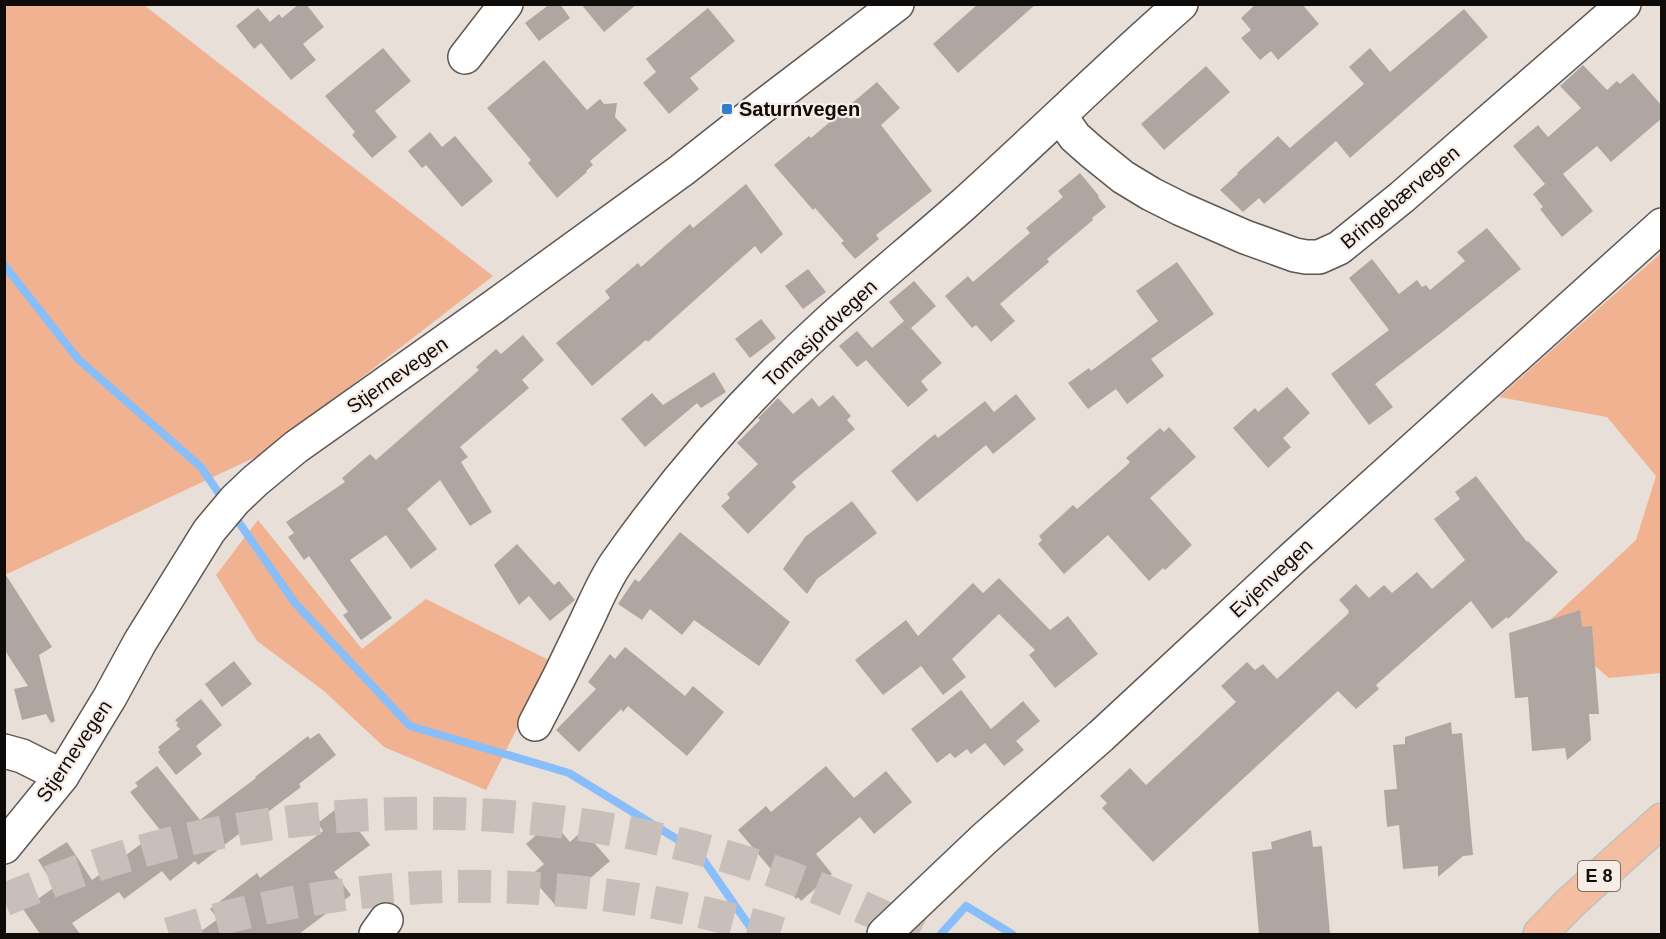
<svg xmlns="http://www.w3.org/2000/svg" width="1666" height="939" font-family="Helvetica,sans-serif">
  <rect width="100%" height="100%" fill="#e9dfd9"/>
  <!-- green -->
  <g fill="#f1b291">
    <path d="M4,5H144L493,276L264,453L5,575Z"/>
    <path d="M1661,253V673L1609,678L1546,624L1636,540L1656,476L1607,417L1499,397Z"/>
    <path d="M258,520L362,649L426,599L551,661L486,790L384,747L324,691L257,641L216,575Z"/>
  </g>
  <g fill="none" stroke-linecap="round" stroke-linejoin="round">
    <!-- stream -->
    <g stroke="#88befa" stroke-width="8">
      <path d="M4,265L78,359L201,467L224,501"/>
      <path d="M233,514L295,603L410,726L569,773L698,852L755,934"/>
      <path d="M941,934L966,906L1012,934"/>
    </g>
  </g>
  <!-- building -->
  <g fill="#b0a6a1">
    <path d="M299,4H306L324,27L303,44L316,60L291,80L261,43L254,49L236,26L258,8L270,22L279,14L282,18Z"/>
    <path d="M550,4H560L570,18L539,41L525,23Z"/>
    <path d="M581,4H637L604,32Z"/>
    <path d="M978,4H1036L958,73L933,44Z"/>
    <path d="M1256,4H1302L1319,24L1278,60L1271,51L1260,60L1241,38L1251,30L1241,18Z"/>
    <path d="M708,8L735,41L690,78L699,89L669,114L643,83L656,72L646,59Z"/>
    <path d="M1464,9L1488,37L1350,158L1336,141L1264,204L1259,198L1243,212L1220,190L1238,174L1237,173L1278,136L1290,148L1364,84L1349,67L1370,48L1390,72Z"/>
    <path d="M383,48L411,81L375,111L397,137L372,158L352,135L355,132L325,96Z"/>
    <path d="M544,60L587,110L600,99L604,104L617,103L615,117L627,130L590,161L593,165L586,171L587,172L557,198L528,163L531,160L487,108Z"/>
    <path d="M1583,65L1607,90L1617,81L1620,84L1633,73L1662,106V118L1611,162L1597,146L1563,174L1593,211L1562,237L1540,209L1543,207L1533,194L1545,184L1513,146L1538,125L1548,137L1581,108L1560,86Z"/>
    <path d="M1206,66L1230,92L1164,150L1141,124Z"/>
    <path d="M877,82L900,108L881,125L932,191L876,235L879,239L855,259L841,243L844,241L815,208L813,210L774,165L809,136L811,138Z"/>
    <path d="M430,132L442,147L455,136L493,181L462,207L426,165L422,168L408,151Z"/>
    <path d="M1080,173L1099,196L1098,197L1106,207L1092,218L1093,220L1047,259L1049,262L1000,304L1015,321L991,342L976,325L972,328L945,296L968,276L973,282L1030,233L1026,228L1063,197L1058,191Z"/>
    <path d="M746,184L783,234L761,254L755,246L648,342L646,340L592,386L556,343L610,298L605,291L638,263L641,267L690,224L693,228Z"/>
    <path d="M1487,228L1521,269L1441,333L1375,384L1393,407L1369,425L1331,374L1389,330L1349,278L1372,259L1399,294L1417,280L1422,287L1426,285L1430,290L1465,261L1457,252Z"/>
    <path d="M1177,262L1214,314L1151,359L1164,376L1127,404L1116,389L1088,409L1068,383L1089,368L1091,371L1158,321L1136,291Z"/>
    <path d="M808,269L826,292L803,309L785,286Z"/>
    <path d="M914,281L936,306L911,328L942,363L921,381L928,390L908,407L866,360L857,367L839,346L857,331L872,348L904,321L889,302Z"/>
    <path d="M761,319L776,338L750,358L735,339Z"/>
    <path d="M523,335L544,360L522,380L529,388L460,447L468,457L461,462L492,512L470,526L440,480L407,509L437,549L411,569L386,535L350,560L392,618L361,640L343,615L348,612L309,556L304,560L288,537L294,533L286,522L345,482L342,478L370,454L376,460L479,370L476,367L496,349L501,354Z"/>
    <path d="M714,372L726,392L701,408L697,403L645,447L621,419L652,393L663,405Z"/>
    <path d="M1287,387L1310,413L1283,438L1291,447L1268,468L1233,428L1255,408L1258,412Z"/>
    <path d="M1016,394L1036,419L993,454L986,445L917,502L891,471L935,434L938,438L985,401L994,412Z"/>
    <path d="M833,395L851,416L847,420L855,429L792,482L796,487L748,534L721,506L730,498L727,494L758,464L737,443L760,420L758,418L778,398L793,414L812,398L819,407Z"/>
    <path d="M1169,427L1196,457L1150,498L1192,545L1165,570L1163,568L1149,581L1108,535L1064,574L1038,544L1042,540L1039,536L1073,505L1077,509L1125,467L1130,462L1126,458L1160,428L1164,432Z"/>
    <path d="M1476,476L1527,542L1528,541L1558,572L1508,619L1507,617L1492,629L1471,601L1376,685L1379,689L1356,709L1338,691L1153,862L1102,808L1107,803L1100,796L1130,768L1146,785L1236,702L1221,686L1247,662L1255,670L1263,664L1277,679L1349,613L1348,612L1349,611L1339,600L1356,584L1369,598L1384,585L1392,593L1417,572L1432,589L1465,560L1434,519L1460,499L1455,492Z"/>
    <path d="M852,501L877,533L817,579L807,594L783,569L805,537Z"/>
    <path d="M680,532L790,622L759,666L694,620L682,635L650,609L642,620L618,604L635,579L639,582Z"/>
    <path d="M517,544L554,585L559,581L575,600L550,621L529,596L519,605L494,565Z"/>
    <path d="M4,572L52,647L39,655L55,721L51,723L46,714L22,720L14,689L28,686L4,649Z"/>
    <path d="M999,578L1050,630L1068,616L1098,654L1055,688L1029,655L1035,650L999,614L952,659L966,677L943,695L921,666L883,695L855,660L906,620L918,636L973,583L983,593Z"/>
    <path d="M1580,610L1582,627L1592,626L1599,714H1589L1591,740L1567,760L1565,748L1532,751L1528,697L1515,698L1509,633Z"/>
    <path d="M625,647L685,696L693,686L724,712L687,756L628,706L623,712L621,709L579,752L556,730L596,689L588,682L610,654L615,659Z"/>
    <path d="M234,661L252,684L222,707L205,684Z"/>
    <path d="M961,690L991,729L1023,701L1040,721L1016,741L1024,750L1004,766L985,743L971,754L967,749L955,758L950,753L937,763L911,729Z"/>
    <path d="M201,699L222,725L196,746L202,754L176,775L158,752L160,750L158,747L180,729L176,725L178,723L175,720Z"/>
    <path d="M1451,722L1452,734L1462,733L1473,855L1463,856L1438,877V866L1403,869L1399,825L1387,827L1384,790L1397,789L1393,745L1405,744V737Z"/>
    <path d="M319,733L336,755L299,784L301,787L198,865L195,861L170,881L162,871L124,899L119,892L72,923L80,934H40L23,909L55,887L38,860L67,842L92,880L160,830L130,792L138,786L135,783L157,766L200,820L256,778L255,777L308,736L310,739Z"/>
    <path d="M826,766L854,798L886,771L912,802L874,834L860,817L816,854L832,874L801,901L798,897L796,899L738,830L766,806L771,812Z"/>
    <path d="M340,806L370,845L334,872L351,895L299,934H197L218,919L210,909L257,873L260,878L323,831L318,823Z"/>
    <path d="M552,821L570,842L583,830L610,861L557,907L530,876L544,864L526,844Z"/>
    <path d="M1311,830L1313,847L1322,846L1330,934H1259L1252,852L1272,849L1271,842Z"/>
  </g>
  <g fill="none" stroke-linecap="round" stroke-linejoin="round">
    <!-- trunk-tunnel -->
    <g stroke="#c8bfba" stroke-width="33" stroke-dasharray="33 16" stroke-linecap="butt">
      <path d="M4,900C72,872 141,848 213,834C404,796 605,810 789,877C833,893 876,913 919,934"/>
      <path d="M169,934C367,869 585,872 783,934"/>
    </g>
    <!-- minor casing -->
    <g stroke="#605652" stroke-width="36">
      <g id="minor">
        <path d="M465,57L506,4"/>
        <path d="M1060,116L1075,137L1092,152L1123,177L1151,194L1181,209L1245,237L1295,255L1306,257H1319L1339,248L1402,197L1624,4"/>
        <path d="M535,724C552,692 568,660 583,628C594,606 603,582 617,562C678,475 749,394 827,323C872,282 919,244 964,204C1037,138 1107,69 1181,4"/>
        <path d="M4,751L22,756L62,776"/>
        <path d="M4,847L62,776L110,697L140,642L209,531L235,500L255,481L296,447L492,308L682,170L762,107L897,4"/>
        <path d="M376,934L386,920"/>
      </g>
    </g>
    <!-- tertiary casing -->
    <g stroke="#605652" stroke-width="36">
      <path id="tertiary" d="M884,934L984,839L1101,736L1296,555L1662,225"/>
    </g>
    <!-- trunk casing -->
    <g stroke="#c1c0bf" stroke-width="36">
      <path id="trunk" d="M1540,934L1570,903L1662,820"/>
    </g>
    <!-- minor -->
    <use href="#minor" stroke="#fff" stroke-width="33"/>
    <!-- tertiary -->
    <use href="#tertiary" stroke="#fff" stroke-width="33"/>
    <!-- trunk -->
    <use href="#trunk" stroke="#f4bea2" stroke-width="33"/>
  </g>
  <!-- markers -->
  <rect fill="#2f7fcf" stroke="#f7ece6" stroke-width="2" x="721" y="103" width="12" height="12" rx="3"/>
  <g text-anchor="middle" stroke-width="4.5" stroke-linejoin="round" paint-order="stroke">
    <!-- shield labels -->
    <rect fill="#f7ece6" stroke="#554e4b" stroke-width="1.5" x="1578" y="861" width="42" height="30" rx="4.5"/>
    <g font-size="18" font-weight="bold" fill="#0f0b09">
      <text x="1599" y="882">E 8</text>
    </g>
    <!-- poi labels -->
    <g font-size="20" font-weight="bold" fill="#0f0b09" stroke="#f7ece6" text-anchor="start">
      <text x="739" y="116">Saturnvegen</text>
    </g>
    <!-- street labels -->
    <g font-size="20" fill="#0f0b09" stroke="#f7ece6">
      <text transform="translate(1400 197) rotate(-40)" y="7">Bringebærvegen</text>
      <text transform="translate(820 333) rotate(-43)" y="7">Tomasjordvegen</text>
      <text transform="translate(397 375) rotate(-35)" y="7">Stjernevegen</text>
      <text transform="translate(1271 578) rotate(-43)" y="7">Evjenvegen</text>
      <text transform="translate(74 751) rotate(-56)" y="7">Stjernevegen</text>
    </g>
  </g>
  <!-- border -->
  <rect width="1666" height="939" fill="none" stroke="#0f0b09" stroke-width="12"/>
</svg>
